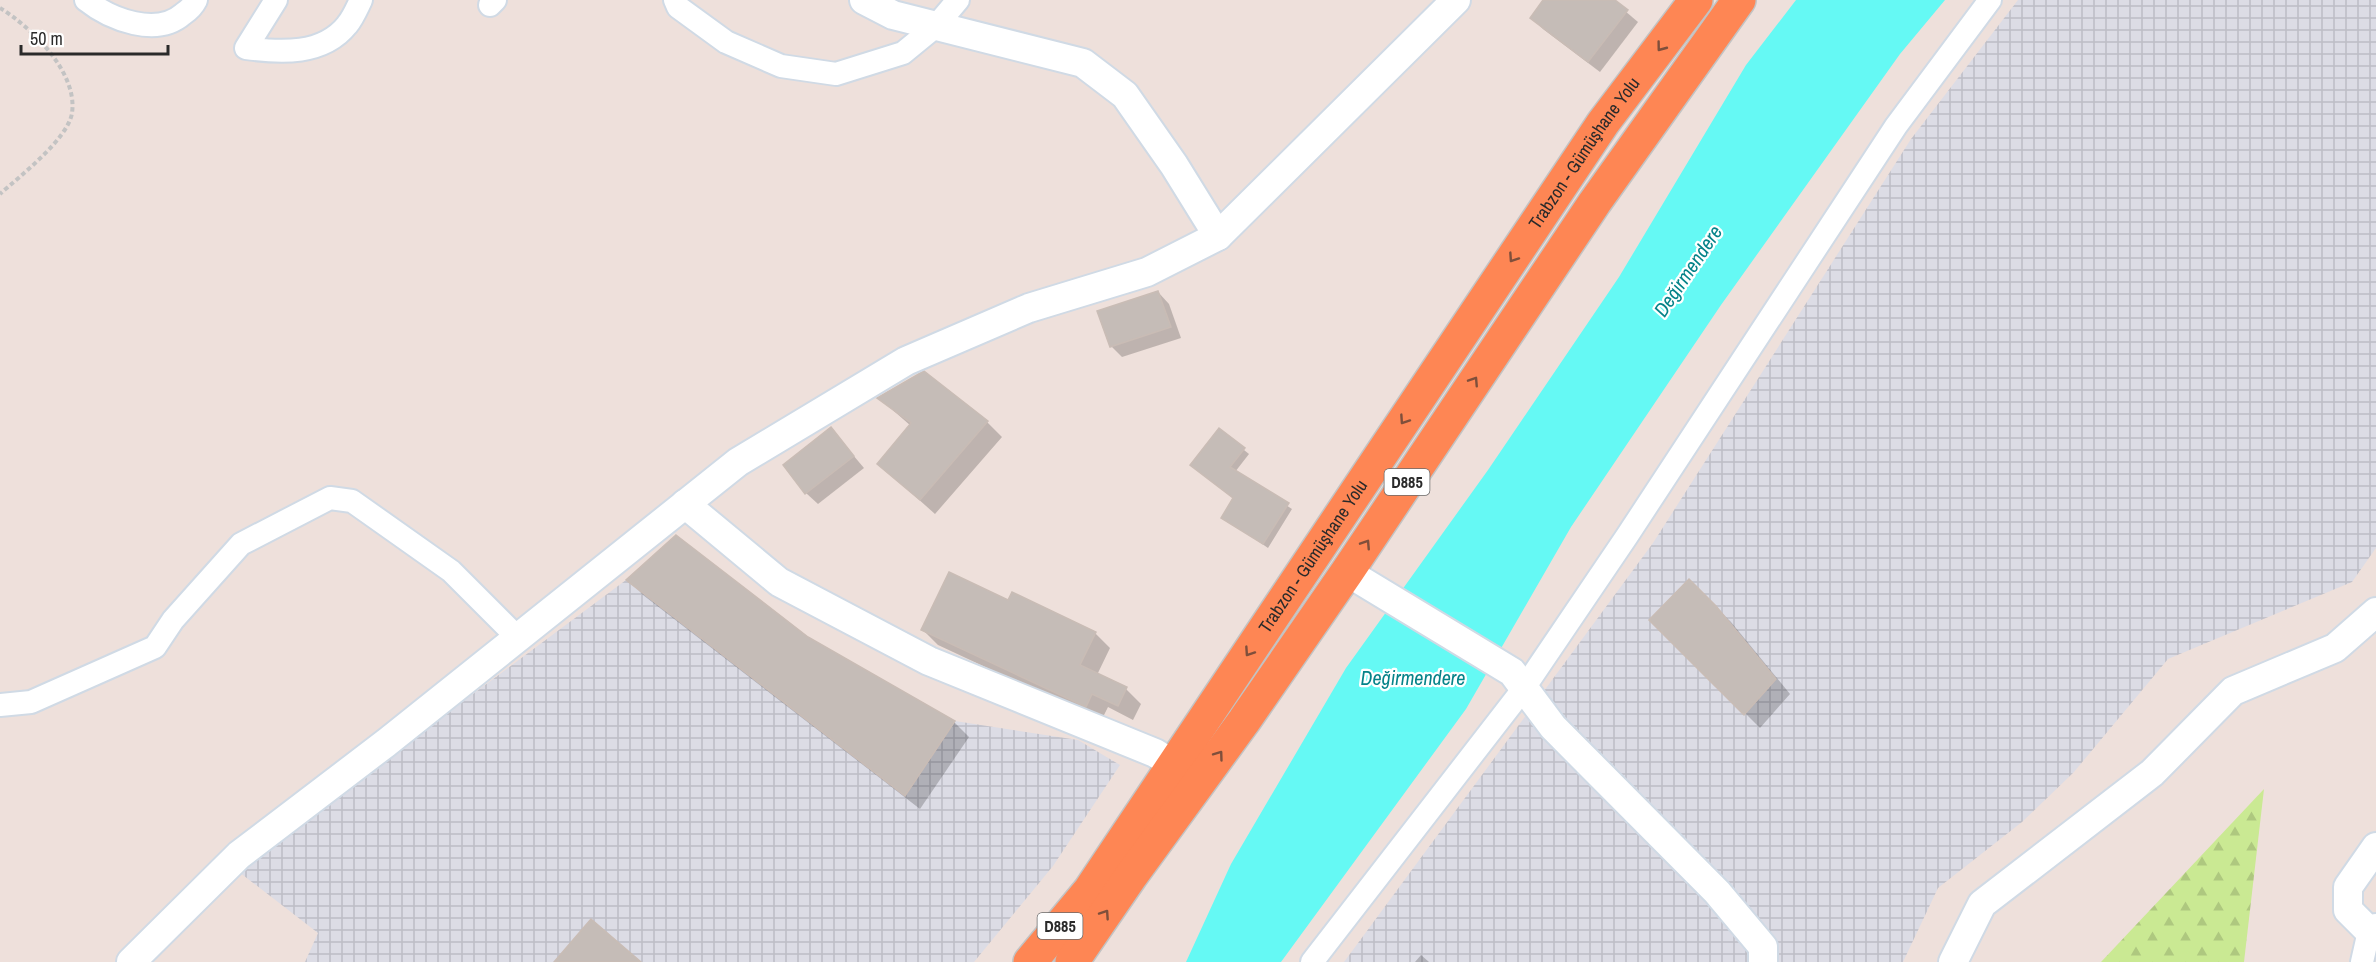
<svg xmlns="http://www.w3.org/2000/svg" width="2376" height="962" font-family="'Archivo Narrow',sans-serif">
  <defs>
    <pattern id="industrial-grid" width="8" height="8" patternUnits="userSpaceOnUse" patternTransform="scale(1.5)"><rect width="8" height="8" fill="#dcdce5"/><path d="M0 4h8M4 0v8" fill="none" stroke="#bdbdc5"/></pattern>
    <pattern id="forest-firs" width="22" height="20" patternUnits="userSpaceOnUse" patternTransform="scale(1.5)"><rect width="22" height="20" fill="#cae993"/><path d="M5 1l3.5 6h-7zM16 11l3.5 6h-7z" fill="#aec87f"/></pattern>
  </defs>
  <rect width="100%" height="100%" fill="#eee0db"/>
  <!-- industrial -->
  <g fill="url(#industrial-grid)">
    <path d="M2018,0H2376V548L2352,582L2168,659L2074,772L2022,822L1938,888L1903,962H1344L1653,543L1911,139Z"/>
    <path d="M626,580L808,637L955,721L1078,740L1120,765L1053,866L974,962H305L318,933L239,872L332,799Z"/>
  </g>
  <!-- forest -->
  <path fill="url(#forest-firs)" d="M2264,789L2244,962H2101Z"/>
  <!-- water -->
  <path fill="#65f9f4" d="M1796,0H1945L1900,54L1721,305L1571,527L1466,709L1281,962H1186L1231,864L1346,668L1488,470L1619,277L1746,65Z"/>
  <!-- shadow -->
  <g fill="#0003">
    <path d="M1545,0H1612L1638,22L1600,72L1543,29L1532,18Z"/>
    <path d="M1158,292L1169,304L1181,338L1122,357L1111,346Z"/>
    <path d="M879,398L987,422L1002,437L935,514L879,464L911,426Z"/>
    <path d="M831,429L864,468L818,504L806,493Z"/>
    <path d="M1219,430L1249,454L1235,472L1292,509L1268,548L1223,517L1234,498Z"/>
    <path d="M629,580L807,638L954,722L969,737L920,809L643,595Z"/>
    <path d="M1689,581L1731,622L1790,694L1760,728L1652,620Z"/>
    <path d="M1009,602L1095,633L1110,648L1097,675L1126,689L1141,704L1133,720L1108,707L1101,721L938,645L923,630Z"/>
    <path d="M1421,955L1429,962H1415Z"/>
  </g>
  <!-- building -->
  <g fill="#c5bcb7" stroke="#c9bcb5" stroke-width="1.5">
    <path d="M1543,0H1615L1628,10L1588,62L1530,18Z"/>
    <path d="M1158,291L1171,327L1110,347L1097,311Z"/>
    <path d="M924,371L988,421L920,500L877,464L911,423L877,398Z"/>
    <path d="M831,427L854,456L805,494L783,465Z"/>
    <path d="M1219,428L1245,448L1230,467L1289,503L1263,544L1221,518L1233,498L1190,465Z"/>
    <path d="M676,535L808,637L955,721L905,796L626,580Z"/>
    <path d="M949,572L1008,600L1012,592L1096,632L1080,665L1127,687L1118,706L1092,694L1086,707L921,630Z"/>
    <path d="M1689,579L1716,606L1776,679L1744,715L1649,620Z"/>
    <path d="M591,919L641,962H554Z"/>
  </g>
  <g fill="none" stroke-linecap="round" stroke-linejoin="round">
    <!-- minor casing -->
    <g stroke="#d0dae5" stroke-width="26">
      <g id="minor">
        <path d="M86,0C111,20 157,37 183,14C189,10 193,6 196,0"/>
        <path d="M276,0L246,48C281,53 323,55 347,25C353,18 357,8 361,0"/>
        <path d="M675,0L678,7L726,42L781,66L836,74L903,53L936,26L958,0"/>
        <path d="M490,5L495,0"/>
        <path d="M0,705L31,702L155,647L173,620L241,544L330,498L352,501L451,571L518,638"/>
        <path d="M1312,962L1524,688L1627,536L1896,126L1990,0"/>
        <path d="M2362,962L2369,931"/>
      </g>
    </g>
    <!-- tertiary casing -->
    <g stroke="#d0dae5" stroke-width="32">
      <g id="tertiary">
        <path d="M864,0L893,15L1083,63L1125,95L1174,165L1218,236"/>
        <path d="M685,504L779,582L929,661L1155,753L1173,764"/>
        <path d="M1347,572L1512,672L1553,727L1717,892L1763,947V962"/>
        <path d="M2376,847L2348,887V910L2369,931L2376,928"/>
        <path d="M131,962L239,855L386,743L738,462L906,361L1029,308L1147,272L1218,236L1456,0"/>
        <path d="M1953,962L1982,904L2152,773L2233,691L2335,648L2376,612"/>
      </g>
    </g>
    <!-- trunk casing -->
    <g stroke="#c3c3c3" stroke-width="36">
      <g id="trunk">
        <path id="s1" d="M1030,962L1090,890L1603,123L1696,0"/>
        <path d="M1072,962L1131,876L1244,721L1347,572L1595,202L1739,0"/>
      </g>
    </g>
    <!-- path -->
    <path stroke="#c3c3c3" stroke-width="4" stroke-dasharray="4.5 3" stroke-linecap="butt" d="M0,8C31,27 78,72 72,113C68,139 20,176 0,194"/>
    <!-- minor -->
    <use href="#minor" stroke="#fff" stroke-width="22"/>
    <!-- tertiary -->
    <use href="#tertiary" stroke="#fff" stroke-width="28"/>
    <!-- trunk -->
    <use href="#trunk" stroke="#fe8654" stroke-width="33"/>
  </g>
  <!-- one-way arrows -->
  <defs><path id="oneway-chevron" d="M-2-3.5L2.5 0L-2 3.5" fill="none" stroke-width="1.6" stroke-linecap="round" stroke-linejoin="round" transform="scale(1.5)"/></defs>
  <g stroke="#7f4f3b">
    <use href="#oneway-chevron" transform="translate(1661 47) rotate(127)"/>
    <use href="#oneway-chevron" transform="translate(1513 258) rotate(124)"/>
    <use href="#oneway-chevron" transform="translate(1474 381) rotate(-57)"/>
    <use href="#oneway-chevron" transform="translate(1404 420) rotate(124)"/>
    <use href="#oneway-chevron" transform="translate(1366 544) rotate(-57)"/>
    <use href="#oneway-chevron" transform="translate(1249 652) rotate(124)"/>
    <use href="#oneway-chevron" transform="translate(1219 755) rotate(-54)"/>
    <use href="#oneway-chevron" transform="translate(1105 914) rotate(-56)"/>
  </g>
  <g text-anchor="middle" stroke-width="4.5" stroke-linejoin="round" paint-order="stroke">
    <!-- shield labels -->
    <g fill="#fff" stroke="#6a6a6a" stroke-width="1.5">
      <rect x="1384.5" y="469" width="45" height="26" rx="4.5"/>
      <rect x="1037.5" y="913" width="45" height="26" rx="4.5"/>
    </g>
    <g font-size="16" font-weight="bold" fill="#2a2a2a">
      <text x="1407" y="488">D885</text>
      <text x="1060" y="932">D885</text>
    </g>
    <!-- street labels -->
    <g font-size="18" fill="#2a2a2a" stroke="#fff">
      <text dy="6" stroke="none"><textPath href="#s1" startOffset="981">Trabzon - Gümüşhane Yolu</textPath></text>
      <text dy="6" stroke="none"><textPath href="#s1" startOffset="495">Trabzon - Gümüşhane Yolu</textPath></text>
    </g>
    <!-- water labels -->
    <g font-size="20" font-style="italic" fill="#058389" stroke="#fff">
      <text transform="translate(1688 271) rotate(-56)" y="7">Değirmendere</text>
      <text x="1413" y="685">Değirmendere</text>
    </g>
  </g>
  <!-- scale -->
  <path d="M21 45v9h147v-9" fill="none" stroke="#2a2a2a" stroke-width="3"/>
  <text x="30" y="45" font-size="18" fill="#2a2a2a" stroke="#ffffff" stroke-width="4.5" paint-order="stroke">50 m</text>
</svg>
